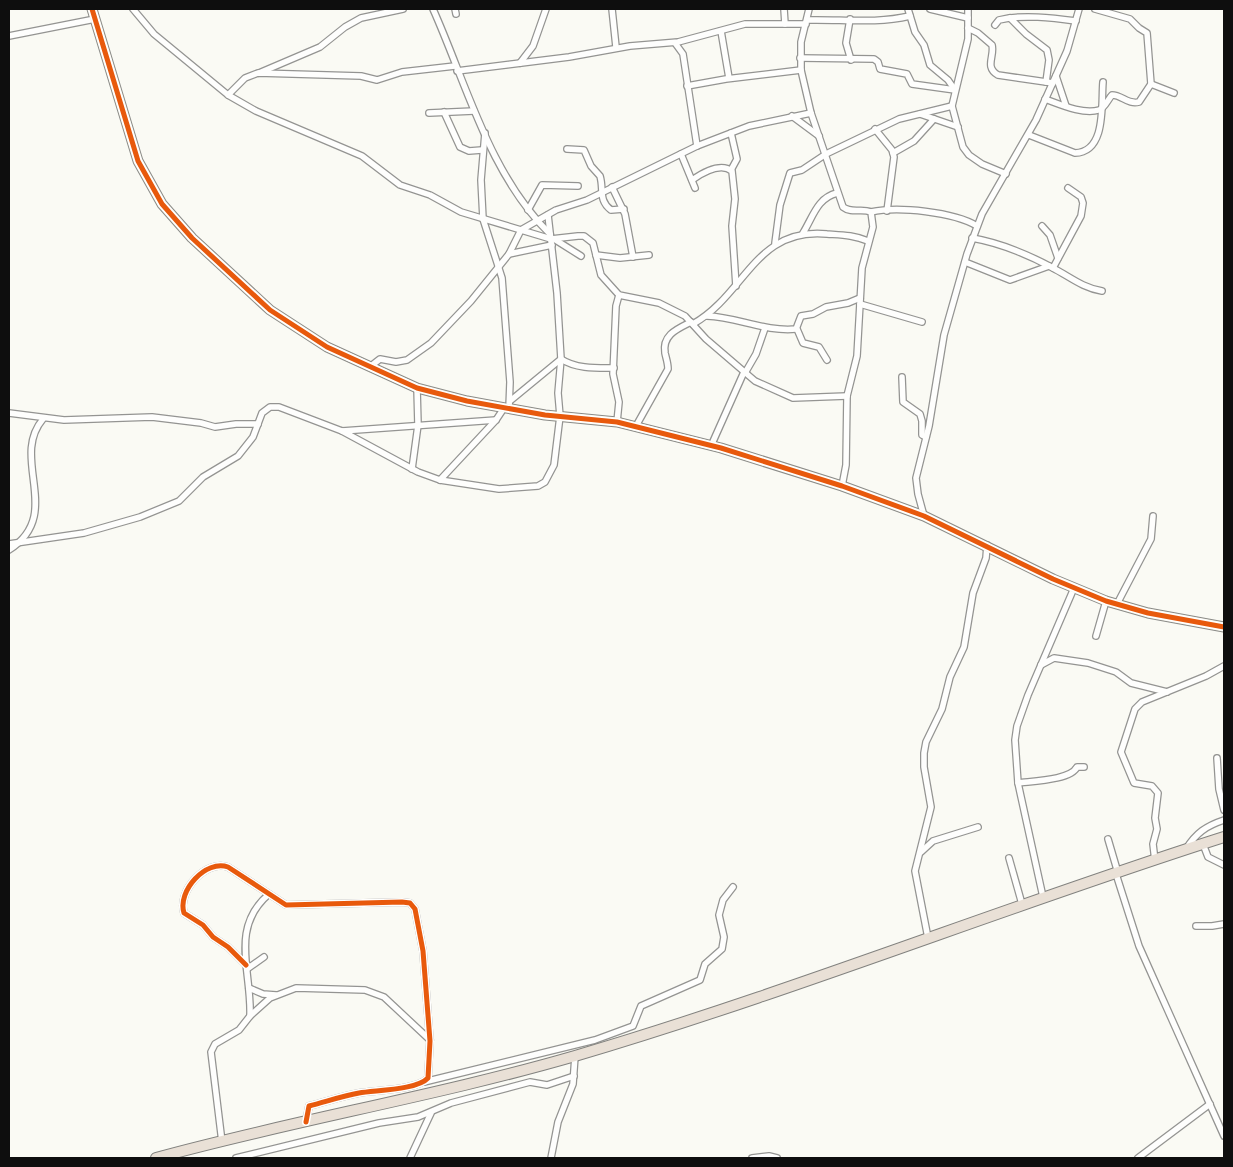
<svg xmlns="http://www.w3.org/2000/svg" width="1233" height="1167" font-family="Literata,serif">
  <rect width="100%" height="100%" fill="#fafaf4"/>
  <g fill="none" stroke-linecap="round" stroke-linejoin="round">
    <!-- street casing -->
    <g stroke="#949492" stroke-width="8">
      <g id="street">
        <path d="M133,9L154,34L228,95L256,111L362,156L400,185L430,195L461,212L551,239L578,236H584L593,243L601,275L619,295L659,303L685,316L706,339L755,381L793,398L847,396"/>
        <path d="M433,9C467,85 489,174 550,234"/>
        <path d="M455,9L456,14"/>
        <path d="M612,9L616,47"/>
        <path d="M784,9L785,24"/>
        <path d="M809,9L801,42V70L811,113L843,207C852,214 861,208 871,212L873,227L862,268L857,356L847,396L846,465L842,486"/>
        <path d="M908,9L915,32L924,45L930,65L948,80L955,90"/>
        <path d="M930,9L968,18"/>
        <path d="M968,9V39L952,106L963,147L969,155L982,164L1006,174"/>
        <path d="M1010,18L1026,34L1047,50L1049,60L1046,82"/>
        <path d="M850,19L846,43L851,60"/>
        <path d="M807,20C842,19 875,24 910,16"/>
        <path d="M995,25L999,20C1022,14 1054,18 1076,21"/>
        <path d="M968,28L978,33L992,45C995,56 984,67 998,75L1053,83"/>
        <path d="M721,31L729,78"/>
        <path d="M9,36L95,19"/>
        <path d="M675,43L683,54L697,146"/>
        <path d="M800,58L874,59L878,62L880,69L907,74L912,84L955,90"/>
        <path d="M520,63L533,46L546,9"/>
        <path d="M457,71L569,57L630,46L678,42L745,24H806"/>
        <path d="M259,73L320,47L345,27L361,18L403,9"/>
        <path d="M1056,76L1066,106"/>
        <path d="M1151,84L1174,93"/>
        <path d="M687,86L726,79L801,70"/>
        <path d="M228,95L245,78L258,73L361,76L377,80L402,72L455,66"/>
        <path d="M1045,99C1059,104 1083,115 1099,110C1105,108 1108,99 1112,95C1122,95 1128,105 1139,102L1151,84L1147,33L1139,28L1130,19L1095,9"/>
        <path d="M444,112L460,147L469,151L482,150"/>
        <path d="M429,113L474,111"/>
        <path d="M920,114L958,127"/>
        <path d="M792,116L819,136"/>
        <path d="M875,129L892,150L894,157L887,211"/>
        <path d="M485,133L481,180L483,219L502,278L510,382L509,408"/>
        <path d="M1029,135L1075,153C1107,152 1101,103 1103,82"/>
        <path d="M567,149L584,150L591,166L600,176C604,189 598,200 611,210L624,209"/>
        <path d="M893,153L914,141L934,119"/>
        <path d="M681,154L695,188"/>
        <path d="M731,170L737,159L731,133"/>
        <path d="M692,180C702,173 720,162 732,171L735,199L732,226L736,286"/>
        <path d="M612,187L625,214L633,257"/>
        <path d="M528,210L542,185L578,186"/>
        <path d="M871,212C898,206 954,212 977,226"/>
        <path d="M1042,226L1050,235L1058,258"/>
        <path d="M803,233C813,217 817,198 837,193"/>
        <path d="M972,238C1001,243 1027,254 1053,268C1070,277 1083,288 1102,291"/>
        <path d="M554,239L581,256"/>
        <path d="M775,243L780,205L790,173L802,170L826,154L899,119L952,106"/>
        <path d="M509,254L521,230L556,210L587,200L697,146L749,126L811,113"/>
        <path d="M596,255L620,258L649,255"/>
        <path d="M965,262L1010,280L1049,266"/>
        <path d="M1053,268L1081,216L1083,203L1081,197L1068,188"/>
        <path d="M860,304L922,322"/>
        <path d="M707,316C737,317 765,332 796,329L801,316L813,314L826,307L848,303L860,298"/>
        <path d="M693,324C746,294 755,227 827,234C841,235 854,235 868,241"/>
        <path d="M797,329L803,343L819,347L827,360"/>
        <path d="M371,366L380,359L396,362L407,360L431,343L471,301L509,254L552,245"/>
        <path d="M745,373L756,354L765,328"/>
        <path d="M902,377L903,402L920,414L922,421V435L926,437"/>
        <path d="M510,401L561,359C576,369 597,368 614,368"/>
        <path d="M9,413L64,420L152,417L201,423L215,427L236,424H258"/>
        <path d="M617,422L619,402L613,374L616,306L619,295"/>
        <path d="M636,426L668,369C668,363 666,358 665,353C662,335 677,329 691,322"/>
        <path d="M342,431L418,472L440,480L499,489L538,486L545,482L554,465L560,416L558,393L561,359L557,293L548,215"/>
        <path d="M711,446L744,372"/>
        <path d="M412,469L418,425L417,388"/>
        <path d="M440,480L496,420L504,408"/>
        <path d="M924,516L918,494L916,478L929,426L944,335L967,254L982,214L1036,120L1067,51L1079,9"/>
        <path d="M9,544L84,533L140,517L179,501L203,477L238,456L253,437L262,413L270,407H279L342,431L496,420"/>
        <path d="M9,550C65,514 9,459 43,419"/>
        <path d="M1117,604L1151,539L1153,516"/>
        <path d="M1096,636L1106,601"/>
        <path d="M1041,665L1054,658L1088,663L1116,672L1131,683L1167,692"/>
        <path d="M1217,758L1219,789L1224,810"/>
        <path d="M1018,783C1033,781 1071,780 1077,767H1084"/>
        <path d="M1108,839L1118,873"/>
        <path d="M1203,844L1208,857L1224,865"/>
        <path d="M1186,849C1196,833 1206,826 1224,820"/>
        <path d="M921,852L933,841L978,827"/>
        <path d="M1009,858L1022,904"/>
        <path d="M1155,861L1153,844L1157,829L1155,818L1158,793L1152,786L1134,783L1121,752L1135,709L1142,702L1206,676L1224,666"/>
        <path d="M1116,874L1139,946L1224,1136"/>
        <path d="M1043,897L1018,783L1015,740L1017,726L1028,695L1074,588"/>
        <path d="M1196,926H1212L1224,924"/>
        <path d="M928,938L915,871L931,807L924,767V753L926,742L942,709L950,677L964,647L973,593L986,558L987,545"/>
        <path d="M246,965L228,947L213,937L203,925L184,913C177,891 206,859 228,867L286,905L402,902L410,903L415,909L423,951L430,1041L428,1078C417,1090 376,1090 359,1093C342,1096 325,1102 309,1106L306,1122"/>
        <path d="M247,969L264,957"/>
        <path d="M249,988L263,994L276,995"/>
        <path d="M250,1016L270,998L296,988L365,990L384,997L430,1040"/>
        <path d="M424,1082L595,1040L633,1026L641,1006L700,980L705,964L722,949L724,937L719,915L723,900L733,887"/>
        <path d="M222,1142L211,1052L215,1044L239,1030L250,1016C252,972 229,928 269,894"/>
        <path d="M236,1158L379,1123L418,1117L451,1103L530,1082L547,1085L574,1076"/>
        <path d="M410,1158L431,1113"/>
        <path d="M551,1158L558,1122L573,1084L575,1056"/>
        <path d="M752,1158L769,1156L777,1158"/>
        <path d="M1138,1158L1210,1104"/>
      </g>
    </g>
    <!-- secondary casing -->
    <g stroke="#8b8b88" stroke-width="11">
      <path id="secondary" d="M92,9L138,161L162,204L192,238L270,310L327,347L417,388L467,401L545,415L617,422L721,448L842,486L924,516L1053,579L1106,601L1148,613L1224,627"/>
    </g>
    <!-- highway casing -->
    <g stroke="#82827f" stroke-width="12">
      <path id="highway" d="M156,1158C294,1120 437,1096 575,1056C795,991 1007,906 1224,837"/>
    </g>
    <!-- street -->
    <use href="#street" stroke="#fefefd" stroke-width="5.5"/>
    <!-- secondary -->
    <use href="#secondary" stroke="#f5f4ea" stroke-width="9"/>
    <!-- highway -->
    <use href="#highway" stroke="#e9e0d6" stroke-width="10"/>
    <!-- cycleway casing -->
    <g stroke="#fff" stroke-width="8">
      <g id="cycleway">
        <path d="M92,9L138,161L162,204L192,238L270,310L327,347L417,388L467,401L545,415L617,422L721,448L842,486L924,516L1053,579L1106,601L1148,613L1224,627"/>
        <path d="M246,965L228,947L213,937L203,925L184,913C177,891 206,859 228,867L286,905L402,902L410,903L415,909L423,951L430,1041L428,1078C417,1090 376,1090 359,1093C342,1096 325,1102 309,1106L306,1122"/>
      </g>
    </g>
    <!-- cycleway -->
    <use href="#cycleway" stroke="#e8590c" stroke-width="5"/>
  </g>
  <!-- border -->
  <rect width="1233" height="1167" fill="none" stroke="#0e0e0e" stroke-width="20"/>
</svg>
